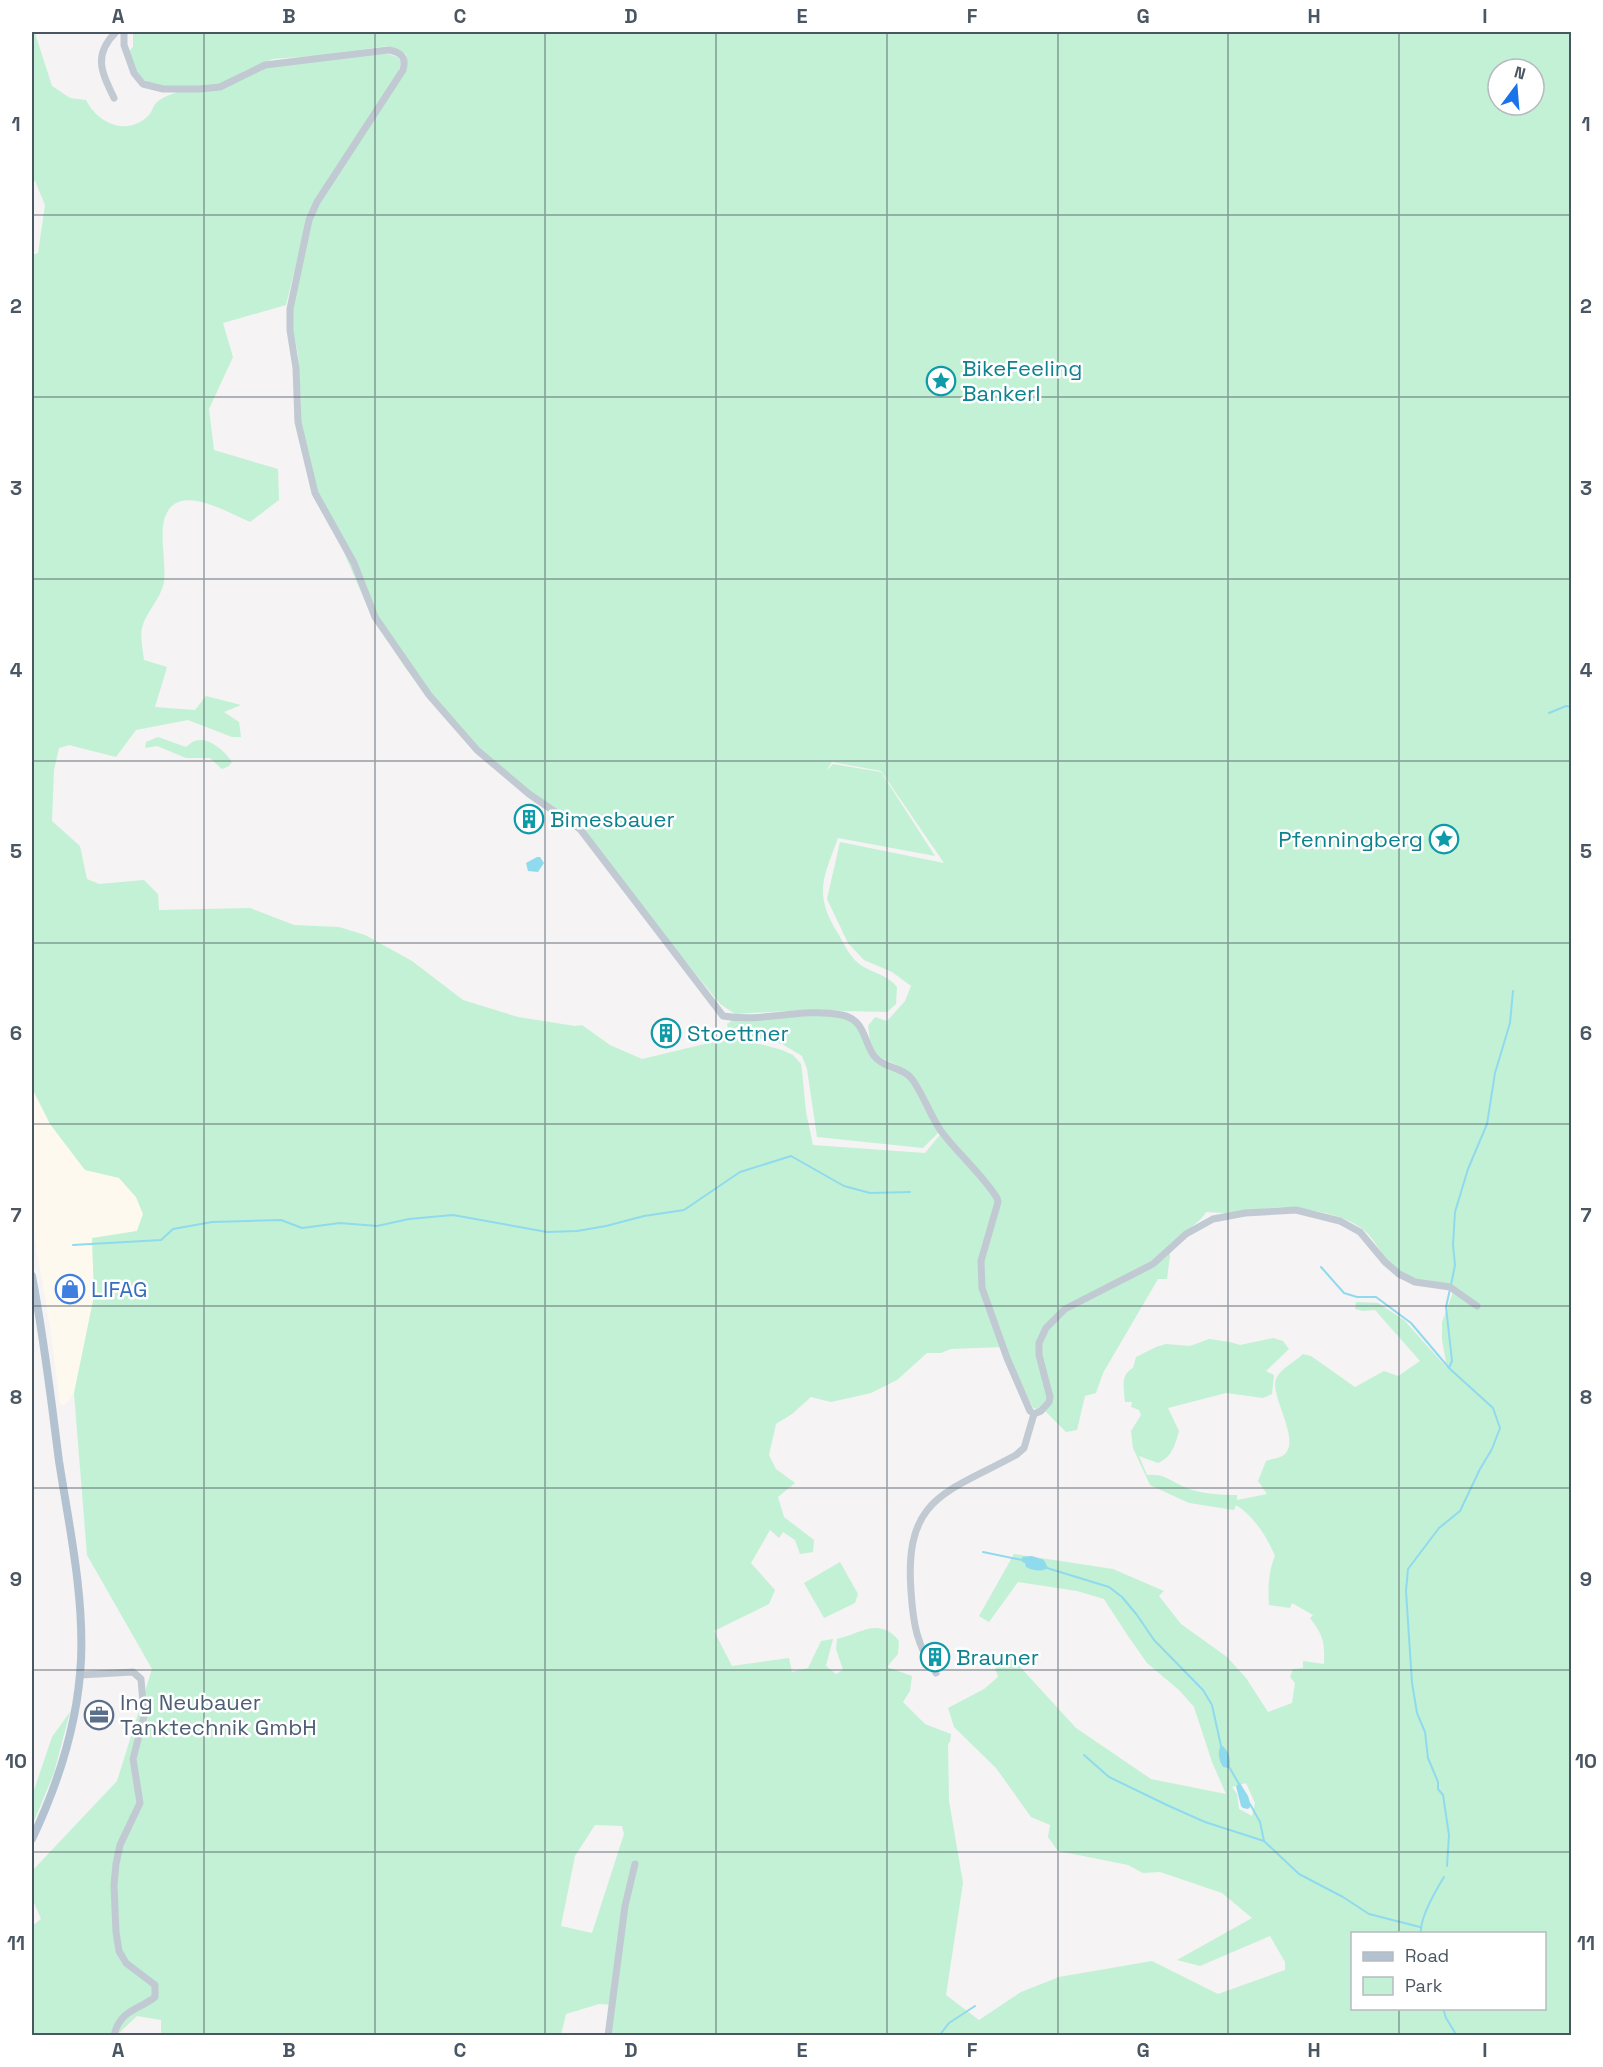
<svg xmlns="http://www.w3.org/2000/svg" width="1603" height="2067" font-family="'Space Grotesk',sans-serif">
  <rect width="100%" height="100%" fill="#f5f3f3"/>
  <!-- commercial -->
  <path fill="#fdf9ef" d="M32,1088L50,1124L85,1170L119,1177L136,1197L143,1214L137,1231L92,1238L94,1296L74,1393L66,1404L60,1405L51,1333L32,1224Z"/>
  <!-- green -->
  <g fill="#c3f1d5" fill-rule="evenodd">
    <path d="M32,32H44L35,33L52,86L70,98L86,100C98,124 128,137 149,115C152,112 153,106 156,103C163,96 178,92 187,89C151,86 142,88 128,52L133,47V32H1571V2035L611,2036L615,2005L599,2004L566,2014L561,2035L161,2036V2020L137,2016L117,2035H32V1926L41,1919L32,1898V1871L117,1781L152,1669L87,1555L74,1393L94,1296L92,1238L137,1231L143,1214L136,1197L119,1178L85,1170L50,1124L32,1088V255L38,253L45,205L35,181L32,180ZM387,46L406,54L407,66L329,186L311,221L293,303V329L298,354L301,404L294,410L296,428L314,498L340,543L370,613L404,666L429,699L484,760L525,794L584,835L720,1004L735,1014L804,1010L887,1012L896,1004L897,987C886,973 869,973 857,962C849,955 844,944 839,935C813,894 823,879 838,838L935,856L881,772L833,764L826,771L832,762L881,771L944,863L840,842L827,899L848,943L864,960L892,972L911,986L905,1001L887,1021L875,1017L868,1026L870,1041L877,1056L899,1066L911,1075L944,1130L925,1153L813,1145L806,1112L802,1070L801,1064L793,1055L782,1050L734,1037L642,1059L610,1045L582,1025L575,1026L518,1017L463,1000L412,961L365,935L339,927L294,925L250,908L159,910L158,894L144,880L99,884L87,879L80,846L52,821L54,770L59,748L69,745L116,757L136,730L188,720L232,737H241L239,722L224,712L241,705L206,696L195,710L155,707L167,667L144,660C143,651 140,637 142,628C145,613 161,599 164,582C166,564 161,544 163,526C170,477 224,511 250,522L279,500L278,469L214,450L209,409L233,357L223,323L286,305L306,224L399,71L401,62L398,57L384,53L262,68L242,72L273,59L314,56ZM1498,69H1534V105H1498ZM1278,1207C1305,1208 1349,1213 1369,1235C1379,1247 1385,1261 1398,1271C1414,1282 1437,1284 1455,1287L1442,1322V1340L1447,1368L1404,1320L1378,1303L1356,1302L1355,1309L1363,1311L1375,1310L1420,1361L1398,1376L1384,1371L1355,1387L1311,1356L1303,1354C1295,1362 1281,1368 1276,1379C1269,1397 1306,1446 1280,1457C1275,1459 1271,1459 1266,1461L1258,1481L1267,1494L1237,1500V1495C1220,1495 1198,1494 1182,1486C1167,1479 1164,1474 1147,1475L1139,1456L1158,1463C1172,1457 1175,1445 1179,1431L1168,1408L1226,1393L1263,1398L1272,1394L1274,1375L1266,1371L1289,1349L1283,1341L1273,1338L1240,1345L1230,1342L1209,1339L1190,1346L1166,1344L1156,1347L1136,1357L1133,1368C1120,1375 1124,1388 1125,1402H1132L1131,1407L1139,1410L1141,1415L1131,1431L1133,1448L1150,1485L1189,1503L1234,1510L1236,1505C1254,1516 1267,1537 1275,1556C1268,1572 1268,1588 1269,1605L1290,1608L1292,1603L1313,1615L1310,1618C1323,1635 1325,1642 1324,1664L1303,1661V1668L1293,1669L1290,1677L1295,1683L1292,1703L1268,1712L1246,1678L1227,1657L1181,1624L1159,1596L1164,1591L1113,1569L1014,1554L979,1616L989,1622L1018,1582L1077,1591L1104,1599L1128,1636L1147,1663L1179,1690L1194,1707L1212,1762L1226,1794L1151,1779L1076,1728L1012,1658L995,1668L998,1677L984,1689L948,1708L954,1727L996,1768L1031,1817L1050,1825L1048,1837L1058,1851L1128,1865L1143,1873L1160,1872L1222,1893L1252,1918L1177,1960L1200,1966L1270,1936L1285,1962V1970L1218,1994L1152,1961L1059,1977L1021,1992L979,2020L946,1995L963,1883L949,1801L948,1744L950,1742L951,1734L925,1724L903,1702L910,1691L912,1676L887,1667L898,1654L899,1641C879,1616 860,1634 837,1639L836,1649L843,1670L836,1674L826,1666L833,1639L821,1641L808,1668L792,1672L789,1658L732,1666L714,1631L769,1604L775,1590L751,1563L770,1530L779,1538L783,1532L795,1540L800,1554L813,1552L814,1540L784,1517L778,1497L795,1483L776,1469L769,1455L776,1424L792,1414L811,1397L831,1402L871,1393L897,1380L927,1353H941L951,1349L1002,1347L1005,1348L1033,1408L1045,1411L1066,1432L1077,1430L1085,1396L1096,1393L1103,1373L1158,1279H1167L1170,1256L1169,1245C1179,1236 1201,1222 1206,1212L1226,1213ZM1246,1783L1255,1803L1252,1816L1239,1809L1237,1794L1232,1787ZM595,1825L622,1826L624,1834L592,1933L561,1926L575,1856ZM1352,1934H1544V2008H1352Z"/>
    <path d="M158,737L186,747C189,745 191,742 195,741C208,736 225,751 232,762L229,766L222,769L210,758H186L157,746L145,748L146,742Z"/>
    <path d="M833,1015L854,1021L872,1056L911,1081L925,1109L939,1132L923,1148L817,1137L807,1069L802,1056L782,1044L731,1031L728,1028L727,1024L733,1020Z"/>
    <path d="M840,1562L858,1594L855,1603L824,1618L804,1583Z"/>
    <path d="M70,1712L54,1773L32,1826V1796L52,1737Z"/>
  </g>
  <!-- water -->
  <g fill="#90daee">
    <path d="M537,857H540L544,863L538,872L528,871L526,863Z"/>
    <path d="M1032,1556L1044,1560L1048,1568C1041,1572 1033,1571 1026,1567L1025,1563L1022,1562V1557Z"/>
    <path d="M1221,1745C1228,1749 1232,1760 1229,1768L1223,1767C1219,1761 1217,1751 1221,1745Z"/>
    <path d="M1240,1783L1248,1796L1251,1806L1248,1809L1243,1808L1241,1806L1236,1786Z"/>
  </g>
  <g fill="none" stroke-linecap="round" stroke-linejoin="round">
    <!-- stream -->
    <g stroke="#90daee" stroke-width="2">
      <path d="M1549,713L1566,706L1572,707"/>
      <path d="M73,1245L161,1240L173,1229L212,1222L281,1220L302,1228L340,1223L377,1226L409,1219L453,1215L547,1232L577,1231L606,1226L644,1216L684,1210L740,1172L791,1156L844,1186L870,1193L910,1192"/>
      <path d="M1321,1267L1344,1293L1357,1297H1376L1411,1323L1449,1368"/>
      <path d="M1451,1285L1455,1265L1453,1245L1455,1212L1468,1169L1487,1124L1495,1073L1510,1023L1513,991"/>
      <path d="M983,1552L1022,1560"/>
      <path d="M1047,1568L1109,1587L1122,1597L1137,1615L1154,1640L1203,1690L1212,1705L1221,1746"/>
      <path d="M1084,1755L1109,1777L1169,1806L1205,1822L1264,1841"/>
      <path d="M1228,1765L1239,1784"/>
      <path d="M1250,1804L1260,1822L1264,1841L1299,1874L1343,1897L1369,1914L1420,1927"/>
      <path d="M1447,1866L1449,1835L1443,1795L1438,1789V1782L1428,1758L1425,1732L1417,1713L1412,1683L1406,1591L1408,1569L1439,1528L1460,1511L1480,1469L1492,1449L1500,1428L1493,1408L1449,1368L1452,1361L1446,1307L1450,1289"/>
      <path d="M1421,1934C1419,1918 1436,1890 1444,1877"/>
      <path d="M1443,2008L1446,2018L1457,2036"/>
      <path d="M939,2036L949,2023L975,2006"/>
    </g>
    <!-- minor -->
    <g stroke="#c1cad2" stroke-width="7">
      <path d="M124,32V45L134,73L143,84L163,89H200L220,87L265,65L388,50C400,52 407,56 403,70L317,202L309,220L290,309V330L296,368L298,422L315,493L354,563L375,617L429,695L477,750L529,794L580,829L723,1016C763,1023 802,1007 842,1015C865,1020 863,1040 874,1056C883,1068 903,1067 912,1079C923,1094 930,1115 941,1131C958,1154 982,1174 997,1198L998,1202L981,1261L982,1288L1007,1358L1030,1411L1034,1414"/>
      <path d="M114,98C101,71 93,55 116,32"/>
      <path d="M936,1673C917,1646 913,1624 911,1591C904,1497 946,1493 1016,1455L1024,1448L1034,1414L1041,1411L1049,1402L1050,1397L1039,1355V1343L1046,1328L1065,1309L1153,1264L1186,1234L1213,1219L1245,1213L1296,1210L1340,1221L1360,1232L1385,1262L1399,1274L1415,1282L1450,1287L1477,1306"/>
      <path d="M80,1675L133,1672L141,1679L144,1716L133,1759L140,1803L120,1845L116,1864L114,1885L116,1932L119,1951L126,1963L155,1985V1997C139,2010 119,2010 114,2036"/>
      <path d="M608,2036L625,1906L635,1864"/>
    </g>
    <!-- major -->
    <path stroke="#b3c2d1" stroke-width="8" d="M32,1276C44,1337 51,1399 59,1461C69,1525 84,1595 81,1660C78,1723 59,1782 32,1839"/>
  </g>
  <!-- grid -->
  <path fill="none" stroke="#4a5661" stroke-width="1.5" stroke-opacity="0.55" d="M204,32V2036M375,32V2036M545,32V2036M716,32V2036M887,32V2036M1058,32V2036M1228,32V2036M1399,32V1934M32,215H1572M32,397H1572M32,579H1572M32,761H1572M32,943H1572M32,1124H1572M32,1306H1572M32,1488H1572M32,1670H1572M32,1852H1572M1399,2008V2036"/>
  <!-- icons -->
  <defs>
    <g id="sight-ring" transform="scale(1.5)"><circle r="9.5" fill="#fff" stroke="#0f9aa8" stroke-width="1.5"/><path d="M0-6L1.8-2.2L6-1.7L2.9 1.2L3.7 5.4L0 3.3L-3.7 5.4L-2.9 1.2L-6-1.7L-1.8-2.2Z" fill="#0f9aa8"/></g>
    <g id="building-ring" transform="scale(1.5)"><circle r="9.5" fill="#fff" stroke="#0f9aa8" stroke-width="1.5"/><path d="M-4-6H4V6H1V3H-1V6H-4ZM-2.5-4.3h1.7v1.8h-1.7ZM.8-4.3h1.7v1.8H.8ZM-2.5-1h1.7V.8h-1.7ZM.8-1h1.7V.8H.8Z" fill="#0f9aa8"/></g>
    <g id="shop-ring" transform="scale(1.5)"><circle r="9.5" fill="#fff" stroke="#3f7fe0" stroke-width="1.5"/><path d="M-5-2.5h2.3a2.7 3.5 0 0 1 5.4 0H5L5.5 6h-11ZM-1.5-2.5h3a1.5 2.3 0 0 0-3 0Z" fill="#3f7fe0"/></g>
    <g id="office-ring" transform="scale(1.5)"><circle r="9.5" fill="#fff" stroke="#5c6f8a" stroke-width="1.5"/><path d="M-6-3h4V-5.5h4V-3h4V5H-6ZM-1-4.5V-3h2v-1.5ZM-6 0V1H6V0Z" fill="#5c6f8a"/></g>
  </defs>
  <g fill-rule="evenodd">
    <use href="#sight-ring" x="941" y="381"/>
    <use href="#building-ring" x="529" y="819"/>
    <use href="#sight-ring" x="1444" y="839"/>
    <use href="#building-ring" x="666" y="1033"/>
    <use href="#shop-ring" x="70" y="1289"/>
    <use href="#building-ring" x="935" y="1657"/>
    <use href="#office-ring" x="99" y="1715"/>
  </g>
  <g text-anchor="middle" stroke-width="5" stroke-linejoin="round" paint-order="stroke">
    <!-- culture labels -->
    <g font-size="22" fill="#0d838f" stroke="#fff" text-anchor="start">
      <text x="962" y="376">BikeFeeling<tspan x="962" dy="25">Bankerl</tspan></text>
      <text x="550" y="827">Bimesbauer</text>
      <text x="1423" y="847" text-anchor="end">Pfenningberg</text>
      <text x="687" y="1041">Stoettner</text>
      <text x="956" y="1665">Brauner</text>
    </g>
    <!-- shop labels -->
    <g font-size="22" fill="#366cbe" stroke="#fff" text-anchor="start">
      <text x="91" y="1297">LIFAG</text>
    </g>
    <!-- service labels -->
    <g font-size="22" fill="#4e5e75" stroke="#fff" text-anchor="start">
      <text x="120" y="1710">Ing Neubauer<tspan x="120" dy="25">Tanktechnik GmbH</tspan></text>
    </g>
  </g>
  <!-- border -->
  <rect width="1603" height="2067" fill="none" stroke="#ffffff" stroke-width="66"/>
  <!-- legend -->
  <rect x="1351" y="1932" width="195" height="78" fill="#ffffff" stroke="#b7bbc0" stroke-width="1.5"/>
  <rect x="1363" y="1952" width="30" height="9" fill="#b3c2d1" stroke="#b7bbc0" stroke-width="1.5"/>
  <text x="1405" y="1962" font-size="18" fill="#4a5661">Road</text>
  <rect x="1363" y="1977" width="30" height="18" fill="#c3f1d5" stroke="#b7bbc0" stroke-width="1.5"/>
  <text x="1405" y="1992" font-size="18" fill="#4a5661">Park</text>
  <!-- north arrow -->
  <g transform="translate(1516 87) rotate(16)"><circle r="28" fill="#ffffff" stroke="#b7bbc0" stroke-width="1.5"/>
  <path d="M0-4.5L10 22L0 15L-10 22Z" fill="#1a73e8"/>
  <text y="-9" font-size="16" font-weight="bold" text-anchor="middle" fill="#4a5661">N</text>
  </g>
  <rect x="33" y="33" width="1537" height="2001" fill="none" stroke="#4a5661" stroke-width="2"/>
  <g font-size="20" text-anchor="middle" font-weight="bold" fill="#4a5661">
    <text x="118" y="23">A</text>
    <text x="289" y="23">B</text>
    <text x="460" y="23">C</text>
    <text x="631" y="23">D</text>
    <text x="802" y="23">E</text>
    <text x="972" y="23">F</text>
    <text x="1143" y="23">G</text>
    <text x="1314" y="23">H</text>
    <text x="1485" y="23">I</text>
    <text x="16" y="131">1</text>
    <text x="1586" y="131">1</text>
    <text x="16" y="313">2</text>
    <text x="1586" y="313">2</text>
    <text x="16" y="495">3</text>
    <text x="1586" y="495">3</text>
    <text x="16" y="677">4</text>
    <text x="1586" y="677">4</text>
    <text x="16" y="858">5</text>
    <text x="1586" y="858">5</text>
    <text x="16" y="1040">6</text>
    <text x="1586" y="1040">6</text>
    <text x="16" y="1222">7</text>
    <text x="1586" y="1222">7</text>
    <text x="16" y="1404">8</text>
    <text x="1586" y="1404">8</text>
    <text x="16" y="1586">9</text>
    <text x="1586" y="1586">9</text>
    <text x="16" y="1768">10</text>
    <text x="1586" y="1768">10</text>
    <text x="16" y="1950">11</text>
    <text x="1586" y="1950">11</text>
    <text x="118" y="2057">A</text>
    <text x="289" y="2057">B</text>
    <text x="460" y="2057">C</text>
    <text x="631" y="2057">D</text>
    <text x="802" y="2057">E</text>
    <text x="972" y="2057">F</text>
    <text x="1143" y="2057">G</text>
    <text x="1314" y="2057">H</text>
    <text x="1485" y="2057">I</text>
  </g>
</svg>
